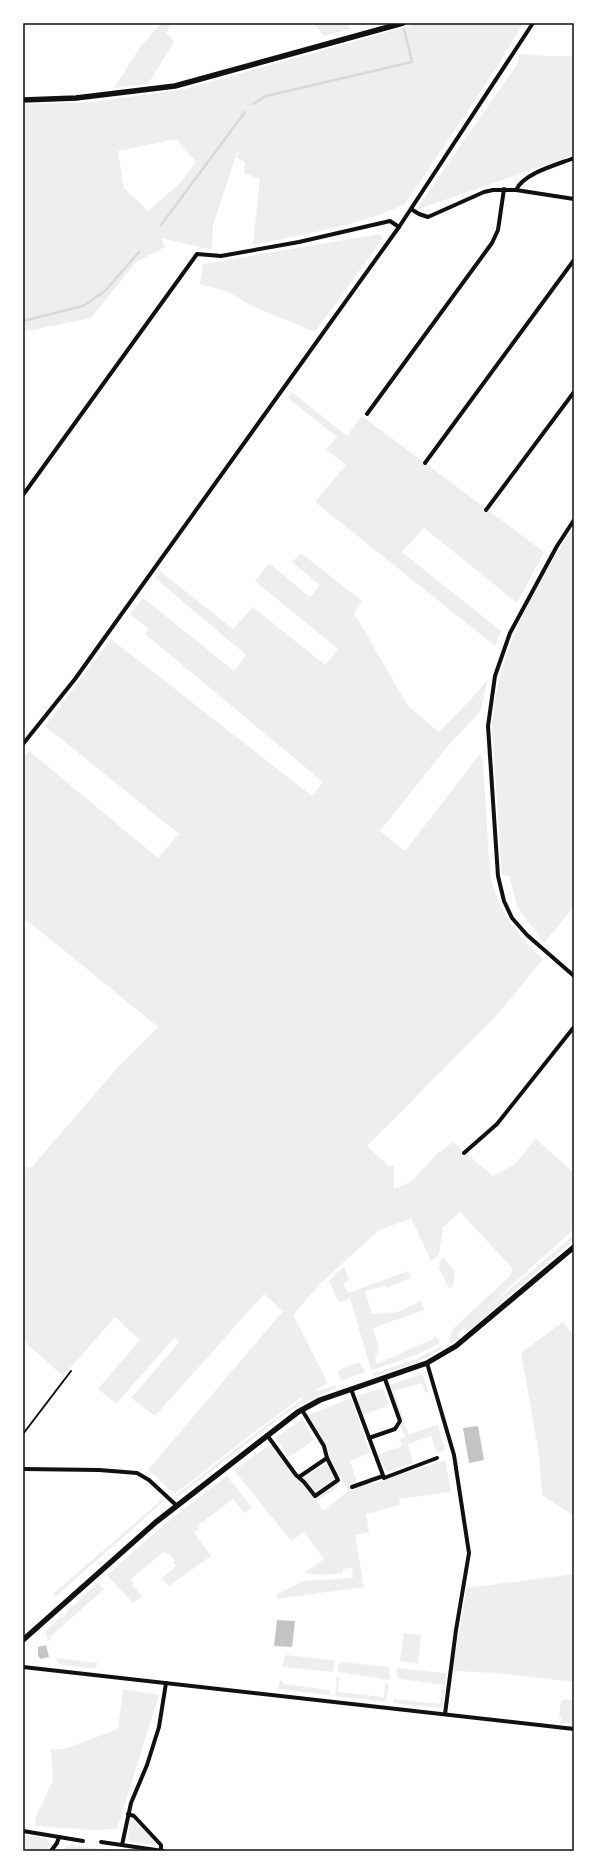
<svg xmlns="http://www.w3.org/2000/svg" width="597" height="1874" font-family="Quicksand,sans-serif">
  <rect width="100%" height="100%" fill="#fff"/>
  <!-- green -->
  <g fill="#eee" fill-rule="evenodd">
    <path d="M161,23H172L166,33L174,42L148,84L114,88L139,49Z"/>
    <path d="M313,23H346L351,29L324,36Z"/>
    <path d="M420,23H523L497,67L405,204C359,226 303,234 253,245L260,179L244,173L245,162L237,158L238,149L213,225L212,250L161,238L165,247L136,262L91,318L23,332V104L93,102L185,89ZM176,139L196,162L182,181L148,211L124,188L118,151Z"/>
    <path d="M519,54L546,56H574V155L416,210L518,63Z"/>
    <path d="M380,234L383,238L315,332L252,306L228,292L200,284L203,264Z"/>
    <path d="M292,392L347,436L362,416L544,552L517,603L424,528L402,552L501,631L495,646L315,502L346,465L326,450L337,437L287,397Z"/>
    <path d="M574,526V910L572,909L544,943L517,906L509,876L502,875L492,727C497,649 534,591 574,526Z"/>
    <path d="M301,553L362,601L354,613L408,706L439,732L472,698L488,679L480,712L451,742L380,831L405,851L480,754L483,763L490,874C499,913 515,932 543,959L498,1014L367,1146L389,1166H394V1189L411,1182L437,1154L453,1142L493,1176L515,1164L536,1139L574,1173V1229L479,1315L574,1235V1240L467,1332L464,1328L456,1335L458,1334L459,1338L451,1344L448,1342L454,1328L509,1277L513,1269L460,1212L443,1227L439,1254L431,1261L411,1218L378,1231L322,1282L293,1315L328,1383L314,1391L336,1386V1388L302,1404L288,1412L179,1496H175L265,1426L303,1399L302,1397L257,1430L175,1494L148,1470L283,1311L264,1294L155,1416L131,1398L179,1342L175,1337L116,1404L98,1389L140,1340L115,1317L63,1376L23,1340V1164L30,1169L119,1066L158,1027L23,917V759L29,751L158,858L179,834L45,726L111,639L312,796L323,782L145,634L149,629L130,614L143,598L234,671L246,655L155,578L160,571L233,629L253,607L325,665L338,649L255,581L269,563L310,597L320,585L292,562Z"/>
    <path d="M443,1257L455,1271L453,1286L449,1289L439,1268L441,1258Z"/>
    <path d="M344,1266L349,1280L343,1283L348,1293L408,1271L411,1278L387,1288L385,1286L365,1291L372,1314L398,1312L421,1301L424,1310L373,1328L379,1349L375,1358L377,1364L433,1339V1336L438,1338L440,1343L414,1356L371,1370L350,1298L339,1303L329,1281Z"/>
    <path d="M563,1322L574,1336V1516L542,1495L539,1454L521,1353Z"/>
    <path d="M441,1346L442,1349L417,1363L375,1376L372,1374L416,1359Z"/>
    <path d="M359,1362L365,1372L341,1381L338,1372L339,1370Z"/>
    <path d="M420,1375H423L429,1393L425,1392L422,1383L394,1391L409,1435L438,1424L445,1450L437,1453L431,1436L408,1444L413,1463L387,1472L378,1455L402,1446L400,1439L405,1437L400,1426L401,1419L389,1385Z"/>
    <path d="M383,1388L389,1405L363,1415L357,1396Z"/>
    <path d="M351,1398L370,1453L350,1461L357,1482L367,1480L369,1485L445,1460L451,1492L399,1499L400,1505L366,1514L369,1532L355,1535L364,1587L277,1599L276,1595L304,1581L353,1578L352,1568L343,1569V1573L322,1575L304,1573L324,1559L304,1532L291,1541L234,1470L271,1444L313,1498L339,1481L340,1483L334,1490L317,1501L323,1511L348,1491L330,1458L327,1447L308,1415Z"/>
    <path d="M302,1419L314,1439L309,1444L289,1457L276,1438Z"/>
    <path d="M327,1463L336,1480L315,1494L302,1478Z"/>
    <path d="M227,1476L252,1508L244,1513L233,1499L197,1526L199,1529L194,1533L211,1556L169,1586L162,1578L176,1566L173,1562L175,1561L168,1553L166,1554L163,1552L131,1579L134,1583L132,1585L142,1596L133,1603L107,1575L161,1527Z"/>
    <path d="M163,1499L164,1501L55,1597L53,1594Z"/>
    <path d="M574,1574V1682L496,1673L452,1671L467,1588Z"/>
    <path d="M98,1583L104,1589L50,1637L51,1640L48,1641L45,1632L61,1616L62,1618L68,1613L67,1611Z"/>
    <path d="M404,1633L421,1635L418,1664L400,1661Z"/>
    <path d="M287,1655L333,1660L335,1661L333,1672L283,1667L284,1657Z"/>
    <path d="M56,1658L98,1663L95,1669L62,1665L58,1663Z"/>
    <path d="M342,1662L389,1667L390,1680L338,1672V1666Z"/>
    <path d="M397,1668L444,1673L446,1674L445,1685L400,1679L397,1677Z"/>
    <path d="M337,1677H339L338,1692L384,1697L385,1683L389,1684L386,1699L384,1702L335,1696Z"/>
    <path d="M280,1680L283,1681V1684L329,1690L330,1695L278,1689Z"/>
    <path d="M123,1689L159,1695L117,1829L95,1830L35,1826V1819L53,1780L51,1749H64L118,1729Z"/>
    <path d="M441,1689H445L443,1707L440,1708L393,1703L394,1699L440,1704Z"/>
    <path d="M564,1699L574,1700V1719H572L571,1723H561V1717H559L561,1702Z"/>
    <path d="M134,1820L156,1843L155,1845L130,1842L128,1839L130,1821Z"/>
    <path d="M23,1835L47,1838L50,1845L45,1851H23Z"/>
    <path d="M71,1845L116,1851H59Z"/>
  </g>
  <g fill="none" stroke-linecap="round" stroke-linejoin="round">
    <!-- stream -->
    <g stroke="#d9d9d9" stroke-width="2.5">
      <path d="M253,104L266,96L412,62L404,29"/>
      <path d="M161,225L245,112"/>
      <path d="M23,321L83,306L105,291L139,252"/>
    </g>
  </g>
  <!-- building -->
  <g fill="#c4c4c4">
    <path d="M478,1426L484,1460L469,1463L463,1428Z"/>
    <path d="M277,1620L295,1621L292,1647L274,1646Z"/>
    <path d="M46,1645L49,1657L41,1659L38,1656V1647Z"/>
  </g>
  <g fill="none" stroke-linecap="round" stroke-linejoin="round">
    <!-- service -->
    <path stroke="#111" stroke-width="2" d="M23,1434L71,1371"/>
    <!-- minor -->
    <g stroke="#111" stroke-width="4">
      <path d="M516,190C524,173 556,165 574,158"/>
      <path d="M411,209L419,214L428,217L484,192L493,190H516L574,199"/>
      <path d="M367,414L492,243L498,230L504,189"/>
      <path d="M425,463L574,260"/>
      <path d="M23,495L197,254L221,256L299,242L390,221L399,227"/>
      <path d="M486,510L574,392"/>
      <path d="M574,520L557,546L510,633L495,676L488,726L498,876L504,901L512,918L527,935L574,976"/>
      <path d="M23,744L75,679L399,227L533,23"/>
      <path d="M464,1153L497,1124L574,1027"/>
      <path d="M427,1363L454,1455L469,1553L456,1630L445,1714"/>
      <path d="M351,1389L384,1478L437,1458"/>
      <path d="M267,1435L296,1475L304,1482L315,1496L338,1480L327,1458L324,1446L302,1410"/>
      <path d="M369,1438L395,1429L400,1421L385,1379"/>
      <path d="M23,1469L99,1470L137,1473L149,1480L176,1505"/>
      <path d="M299,1477L327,1458"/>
      <path d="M352,1487L383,1476"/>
      <path d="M23,1667L574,1729"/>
      <path d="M128,1814L134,1816L161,1845V1850"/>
      <path d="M23,1831L83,1841"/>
      <path d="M101,1842L163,1851"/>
      <path d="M122,1845L131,1803L147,1765L159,1727L166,1683"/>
      <path d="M51,1851L57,1843L59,1837"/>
    </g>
    <!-- tertiary -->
    <g stroke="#111" stroke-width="5.5">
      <path d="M23,100L76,98L175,86L403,23"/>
      <path d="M23,1640L156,1522L298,1412L320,1400L427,1363L456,1346L574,1247"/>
    </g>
  </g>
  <!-- border -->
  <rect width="597" height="1874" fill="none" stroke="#ffffff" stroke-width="48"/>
  <rect x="24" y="24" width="549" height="1826" fill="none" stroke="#111" stroke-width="1.5"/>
</svg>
